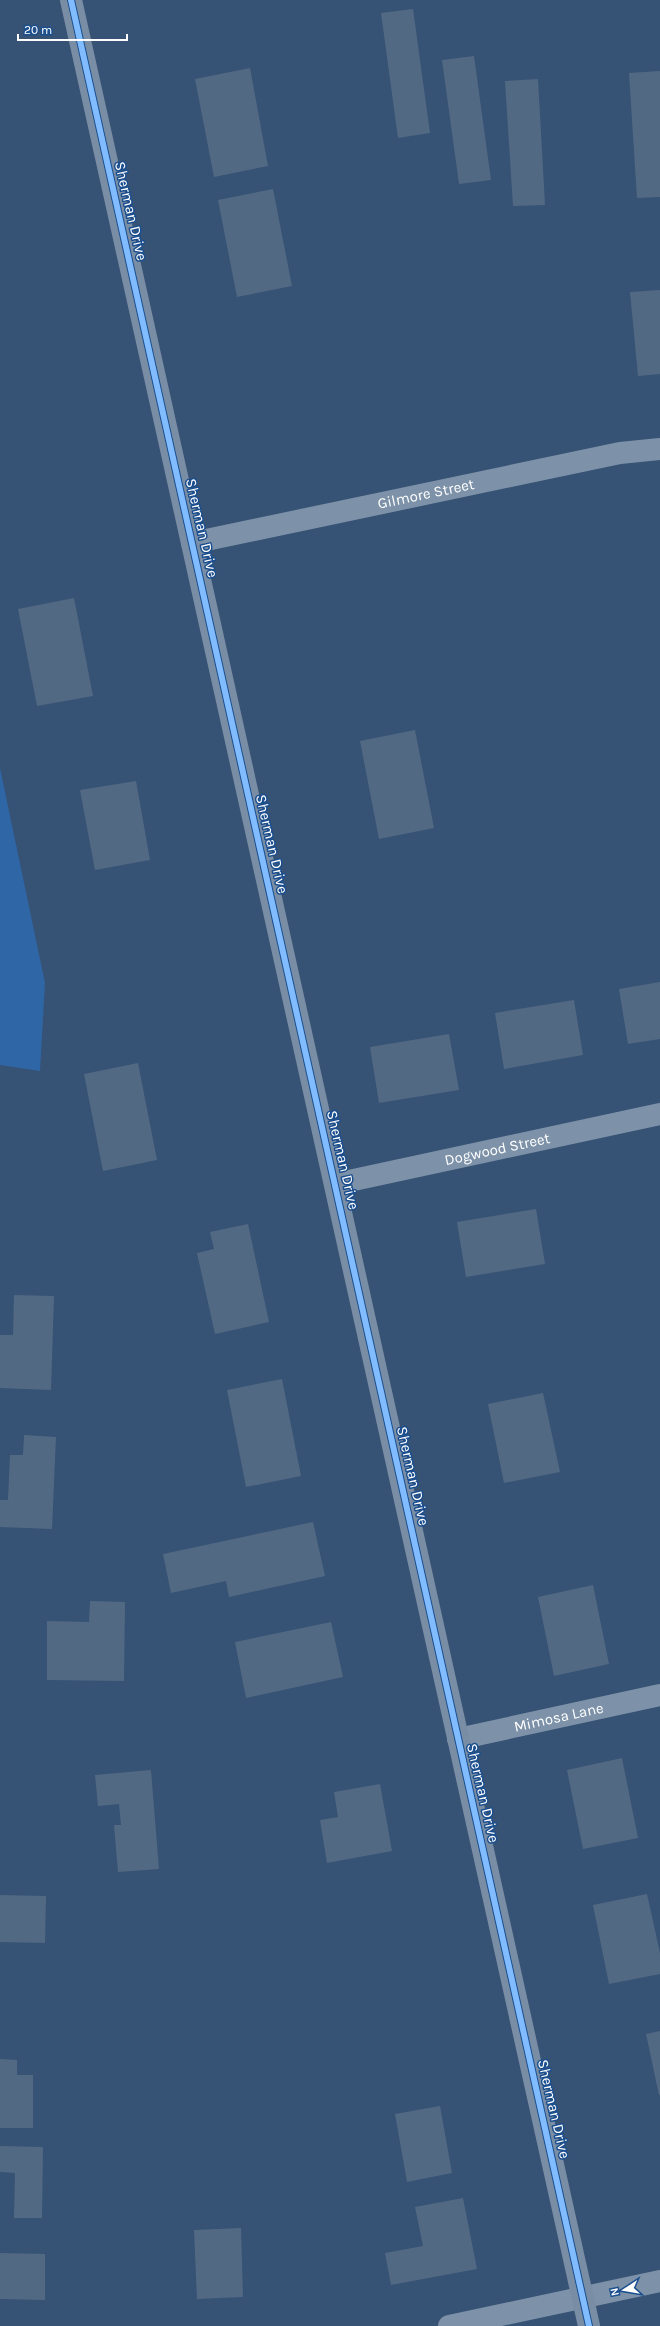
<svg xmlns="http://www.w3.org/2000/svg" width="660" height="2326" font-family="Karla,sans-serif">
  <rect width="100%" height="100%" fill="#365274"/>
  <!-- green -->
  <path fill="#2f66a5" d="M0,768L45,983L40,1071L0,1065Z"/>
  <!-- building -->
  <g fill="#526984">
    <path d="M413,9L430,133L398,138L381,13Z"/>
    <path d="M474,56L491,180L459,184L442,60Z"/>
    <path d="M250,68L268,166L214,177L195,79Z"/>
    <path d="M660,71V197L637,198L629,73Z"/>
    <path d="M538,79L545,205L513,206L505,81Z"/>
    <path d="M273,189L292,286L237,297L218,200Z"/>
    <path d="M660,290V374L638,376L630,292Z"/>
    <path d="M74,598L93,696L37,706L18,609Z"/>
    <path d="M415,730L434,828L379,839L360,741Z"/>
    <path d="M136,781L150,860L95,870L80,790Z"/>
    <path d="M660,982V1039L628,1044L619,989Z"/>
    <path d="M574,1000L583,1055L504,1069L495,1013Z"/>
    <path d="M449,1034L459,1090L379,1103L370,1047Z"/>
    <path d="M138,1063L157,1160L103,1171L84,1074Z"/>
    <path d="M536,1209L545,1264L466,1277L457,1222Z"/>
    <path d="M248,1224L269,1322L215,1334L197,1253L214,1249L210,1232Z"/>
    <path d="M14,1295L54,1296L51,1390L0,1388V1335H13Z"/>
    <path d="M282,1379L301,1476L246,1487L227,1390Z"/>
    <path d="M543,1393L560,1472L504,1483L488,1404Z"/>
    <path d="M24,1435L56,1437L52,1529L0,1527V1500H8L10,1455H23Z"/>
    <path d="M313,1522L325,1576L229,1597L226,1581L171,1593L163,1554Z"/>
    <path d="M593,1585L609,1664L554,1676L538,1597Z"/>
    <path d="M90,1601L125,1602L124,1681L47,1680V1621L89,1622Z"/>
    <path d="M331,1622L343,1677L246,1698L235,1642Z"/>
    <path d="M622,1758L638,1838L583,1849L567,1770Z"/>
    <path d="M151,1770L159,1869L118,1872L114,1825H121L119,1804L98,1806L95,1775Z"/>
    <path d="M380,1784L392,1851L327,1863L320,1820L338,1817L334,1792Z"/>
    <path d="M647,1894L660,1953V1974L609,1984L593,1905Z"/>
    <path d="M0,1895L46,1896L45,1943L0,1942Z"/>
    <path d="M660,2031V2095H659L646,2034Z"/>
    <path d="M0,2059L17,2060V2075H33V2128H0Z"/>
    <path d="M440,2106L452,2173L407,2182L395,2114Z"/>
    <path d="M0,2146L43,2147L42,2218H14L15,2173L0,2172Z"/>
    <path d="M463,2198L477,2269L391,2285L385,2253L423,2246L415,2207Z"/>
    <path d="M241,2228L243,2297L197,2299L194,2230Z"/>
    <path d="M0,2253L45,2254V2300L0,2299Z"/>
  </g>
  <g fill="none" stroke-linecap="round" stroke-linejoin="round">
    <!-- street -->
    <g stroke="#7d92a8" stroke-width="22">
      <path id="s1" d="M192,543L620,453L660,449"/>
      <path id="s2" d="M335,1184L660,1114"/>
      <path id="s3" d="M458,1739L660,1695"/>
      <path d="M449,2326L660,2281"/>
    </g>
    <!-- secondary -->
    <path stroke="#798da4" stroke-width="22" d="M71,0L589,2326"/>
    <!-- cycleway casing -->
    <g stroke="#1b4f8f" stroke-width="8">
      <path id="cycleway" d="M71,0L589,2326"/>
    </g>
    <!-- cycleway -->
    <use href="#cycleway" stroke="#80bcff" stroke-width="6"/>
  </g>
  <g text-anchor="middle" stroke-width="3" stroke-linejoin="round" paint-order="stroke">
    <!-- street labels -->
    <g font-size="15" fill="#fff" stroke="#1b4f8f">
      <text transform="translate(131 211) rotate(77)" y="5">Sherman Drive</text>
      <text dy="5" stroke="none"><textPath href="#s1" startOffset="239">Gilmore Street</textPath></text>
      <text transform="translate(202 528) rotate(77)" y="5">Sherman Drive</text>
      <text transform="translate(272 844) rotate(77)" y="5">Sherman Drive</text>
      <text dy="5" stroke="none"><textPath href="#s2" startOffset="166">Dogwood Street</textPath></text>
      <text transform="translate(343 1160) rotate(77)" y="5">Sherman Drive</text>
      <text transform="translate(413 1476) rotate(77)" y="5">Sherman Drive</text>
      <text dy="5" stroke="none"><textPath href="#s3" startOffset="103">Mimosa Lane</textPath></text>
      <text transform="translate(483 1793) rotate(77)" y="5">Sherman Drive</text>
      <text transform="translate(554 2109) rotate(77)" y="5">Sherman Drive</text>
    </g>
  </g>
  <!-- north arrow -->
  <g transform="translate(624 2290) rotate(258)" stroke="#1b4f8f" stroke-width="3" paint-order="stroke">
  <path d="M0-3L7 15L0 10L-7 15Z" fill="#ffffff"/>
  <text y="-6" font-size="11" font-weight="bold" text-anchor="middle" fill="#ffffff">N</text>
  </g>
  <!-- scale -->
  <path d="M18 34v6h109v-6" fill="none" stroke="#ffffff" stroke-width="2"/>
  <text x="24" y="34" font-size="12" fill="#ffffff" stroke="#1b4f8f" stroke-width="3" paint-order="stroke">20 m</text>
</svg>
